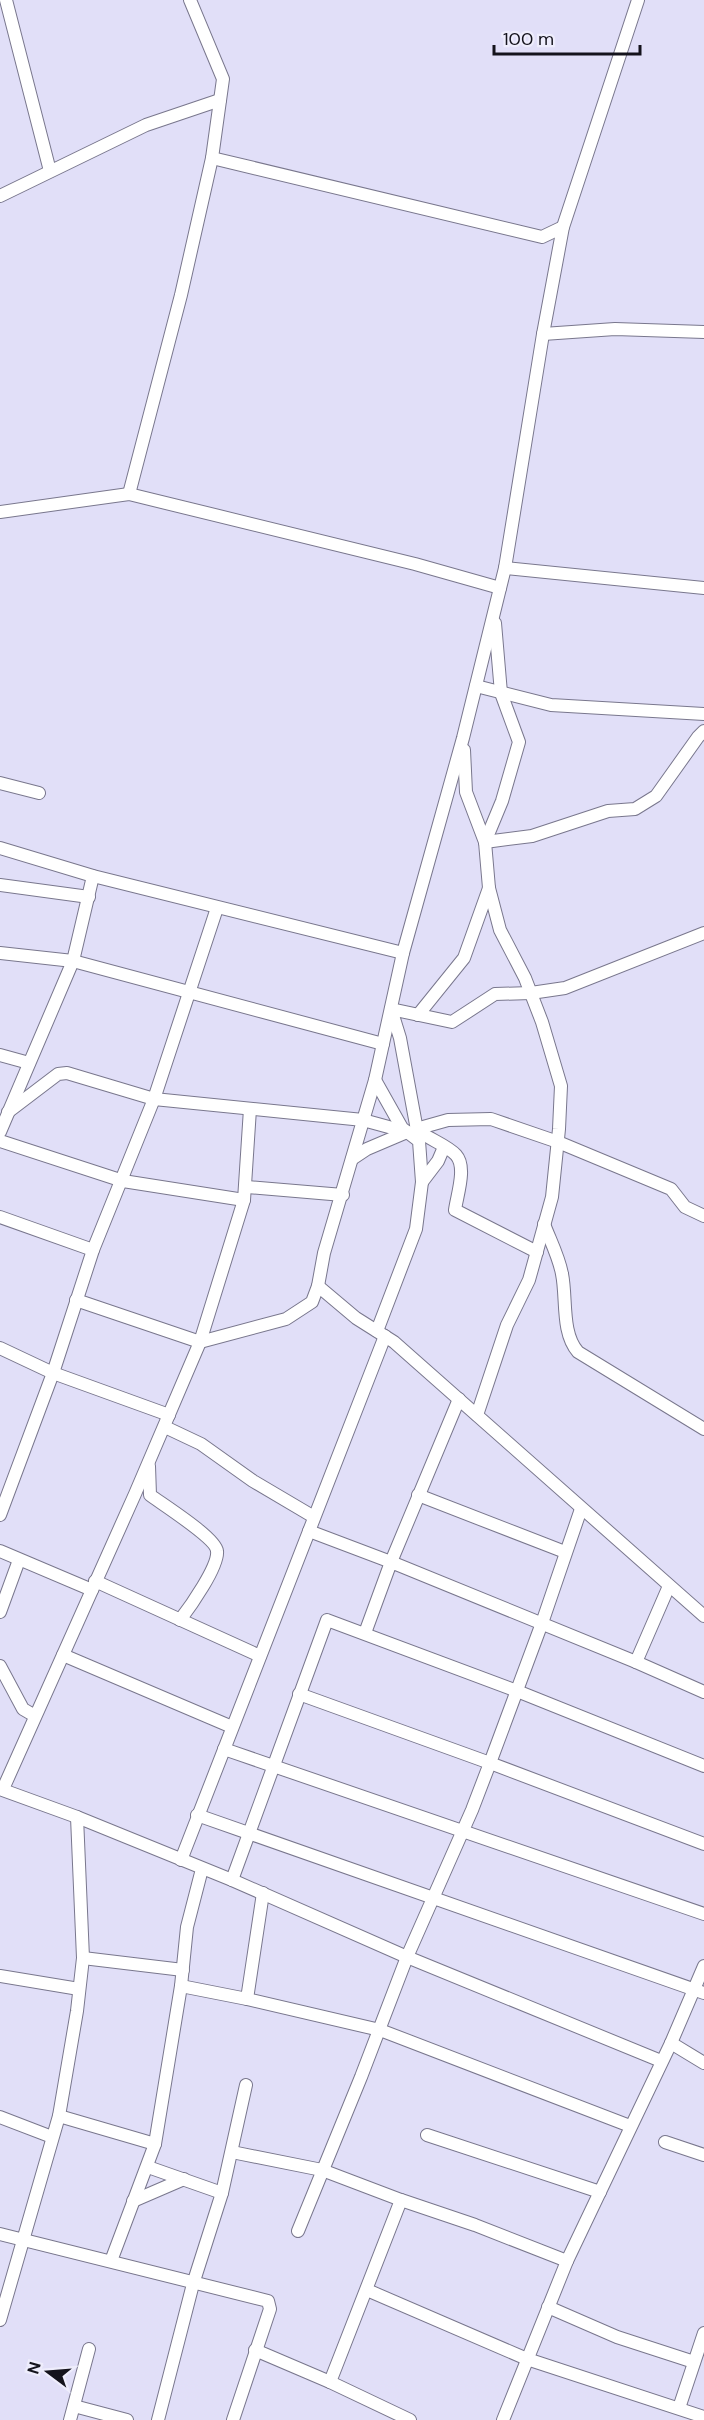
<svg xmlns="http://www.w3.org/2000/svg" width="704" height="2420" font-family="'DM Sans',sans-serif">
  <rect width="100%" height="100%" fill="#e1dff8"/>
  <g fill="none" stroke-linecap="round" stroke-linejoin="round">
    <!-- minor casing -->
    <g stroke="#79778d" stroke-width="14">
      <g id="minor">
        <path d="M6,0L50,171"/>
        <path d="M212,158L542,237L563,227"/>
        <path d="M0,196L146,125L220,100"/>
        <path d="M543,334L615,329L704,332"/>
        <path d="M129,494L181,295L212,158L223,79L190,0"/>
        <path d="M0,512L129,494L415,564L500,588"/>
        <path d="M505,568L704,588"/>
        <path d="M476,686L551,705L704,714"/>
        <path d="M464,750L466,792L485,842L489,888L500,930L525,978L542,1022L561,1086L559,1129L552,1197L529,1280L507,1325L477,1415"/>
        <path d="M0,783L39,793"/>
        <path d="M485,842L532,836L608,811L635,809L656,796L698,737L704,731"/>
        <path d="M485,842L502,801L519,742L501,693L495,623"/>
        <path d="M0,848L93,876L403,953"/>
        <path d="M0,885L89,897"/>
        <path d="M0,953L73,961L383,1044"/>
        <path d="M418,1015L464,958L489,888"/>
        <path d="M0,1055L29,1063"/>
        <path d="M375,1080L402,1128L419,1141L422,1182L416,1229L377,1331"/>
        <path d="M8,1112L58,1074L67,1073L154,1099L363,1120L407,1132"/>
        <path d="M416,1129L448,1120L491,1119L558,1142L671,1189L685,1207L704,1216"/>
        <path d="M416,1129C428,1139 447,1145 456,1155C467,1167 457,1195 455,1210L537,1252"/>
        <path d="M0,1132L73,961L93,876"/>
        <path d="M0,1141L123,1181L244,1200"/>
        <path d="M419,1141L400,1038L391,1009L452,1022L495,994L531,993L565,988L704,933"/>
        <path d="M352,1159L367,1149L407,1132"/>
        <path d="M422,1182L438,1161L444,1147"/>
        <path d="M247,1187L343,1195"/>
        <path d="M0,1217L93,1250"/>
        <path d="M544,1224C550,1240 559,1257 562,1274C567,1298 561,1333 578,1352L704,1429"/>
        <path d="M318,1286L356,1318L394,1342L704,1616"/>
        <path d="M76,1300L200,1342L286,1319L312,1302L318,1286L324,1253L375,1080L403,953L463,738L505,568L543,334L563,227L638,0"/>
        <path d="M0,1348L53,1373L169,1415"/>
        <path d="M165,1427L201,1444L253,1481L314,1517"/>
        <path d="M149,1466L150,1495C162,1504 216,1538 217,1551C219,1566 190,1607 180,1620"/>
        <path d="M418,1495L565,1552"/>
        <path d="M581,1509L542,1623L490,1763L704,1844"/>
        <path d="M0,1515L53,1373L93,1250L154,1099L217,908"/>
        <path d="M309,1531L391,1562L459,1399"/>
        <path d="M0,1551L92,1590"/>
        <path d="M95,1581L260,1656"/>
        <path d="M0,1612L19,1560"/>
        <path d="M365,1633L391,1562L636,1662L704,1692"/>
        <path d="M63,1655L232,1727"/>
        <path d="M636,1662L669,1586"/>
        <path d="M0,1666L23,1709L35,1716"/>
        <path d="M224,1749L704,1914"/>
        <path d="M0,1789L77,1817L232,1880L407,1957L661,2061"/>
        <path d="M3,1789L135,1494L200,1342L244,1200L250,1109"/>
        <path d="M197,1815L704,1993"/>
        <path d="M181,1860L385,1336"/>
        <path d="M232,1880L327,1620L517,1691L704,1766"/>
        <path d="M83,1958L183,1970"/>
        <path d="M0,1976L79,1989"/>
        <path d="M181,1986L247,1999L380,2030L630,2126"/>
        <path d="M247,1999L263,1893"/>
        <path d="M671,2043L704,2063"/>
        <path d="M59,2116L155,2144"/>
        <path d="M0,2117L52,2137"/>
        <path d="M427,2135L600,2192"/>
        <path d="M665,2142L704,2155"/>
        <path d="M232,2152L322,2170L401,2200L475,2225L567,2261"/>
        <path d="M148,2167L222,2193"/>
        <path d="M401,2200L330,2382L410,2420"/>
        <path d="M133,2201L184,2179"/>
        <path d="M298,2231L361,2077L407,1957L472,1810L490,1763L299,1694"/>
        <path d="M0,2234L268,2301L270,2309L233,2420"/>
        <path d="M111,2261L155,2144L181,1986L187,1927L202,1869"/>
        <path d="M367,2290L527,2359L704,2417"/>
        <path d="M548,2307L617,2337L694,2362"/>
        <path d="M0,2320L59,2116L77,2011L83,1958L77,1817"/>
        <path d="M255,2350L330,2382"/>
        <path d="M74,2406L127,2420"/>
        <path d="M679,2408L704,2333"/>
        <path d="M70,2420L89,2349"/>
        <path d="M158,2420L193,2284L222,2193L246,2085"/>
        <path d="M503,2420L567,2261L671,2043L704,1966"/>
      </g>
    </g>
    <!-- minor -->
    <use href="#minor" stroke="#fff" stroke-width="12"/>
  </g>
  <!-- north arrow -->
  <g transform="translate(48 2372) rotate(286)" stroke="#eeedfc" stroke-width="4.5" paint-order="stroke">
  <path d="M0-4.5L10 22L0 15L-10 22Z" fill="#14131c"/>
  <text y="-9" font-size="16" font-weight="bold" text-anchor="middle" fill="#14131c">N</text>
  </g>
  <!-- scale -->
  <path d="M494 45v9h146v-9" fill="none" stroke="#14131c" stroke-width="3"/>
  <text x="503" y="45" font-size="18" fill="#14131c" stroke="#eeedfc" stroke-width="4.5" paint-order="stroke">100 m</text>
</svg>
